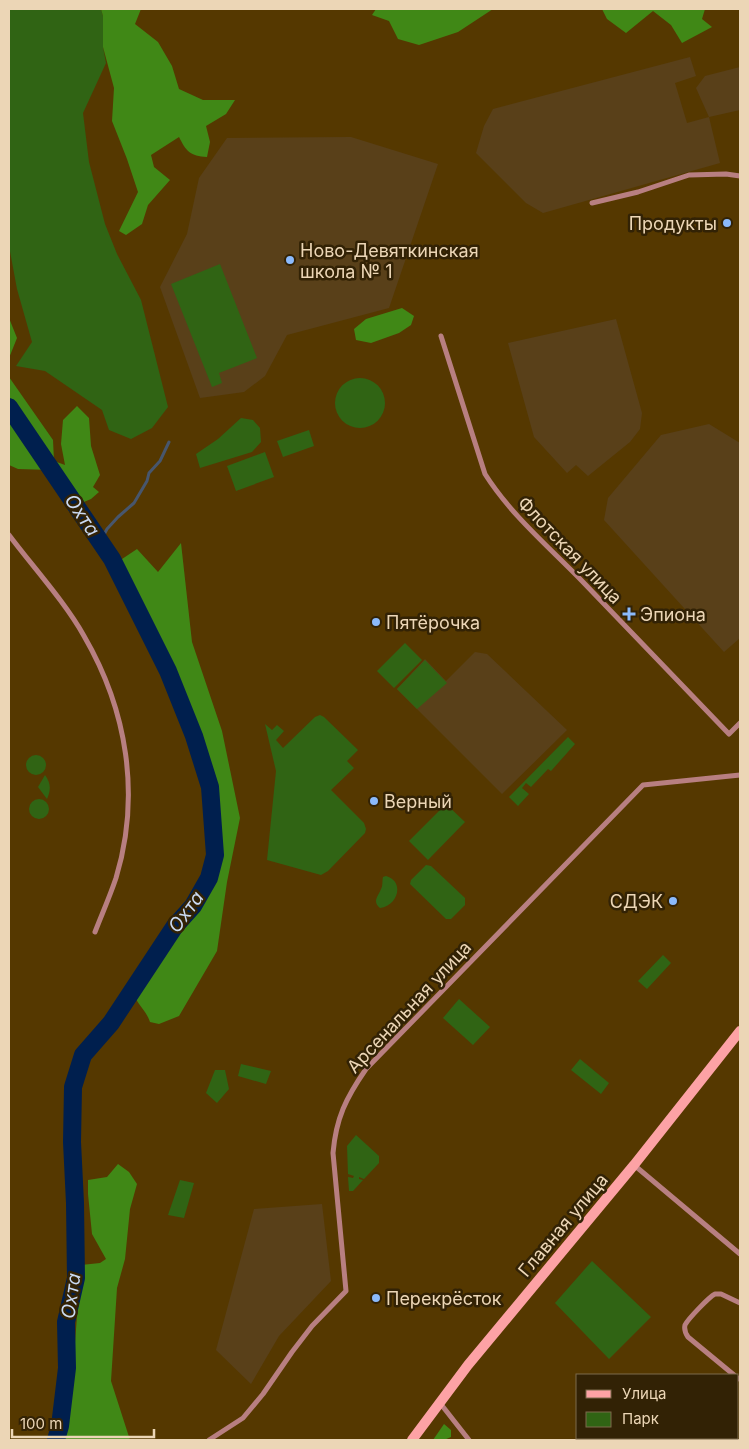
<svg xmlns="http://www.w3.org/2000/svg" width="749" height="1449" font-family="Inter,sans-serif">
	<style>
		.built { fill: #594019 }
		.green { fill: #306414 }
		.forest { fill: #408816 }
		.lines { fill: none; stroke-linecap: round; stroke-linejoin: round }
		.stream { stroke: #47566d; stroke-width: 3 }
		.river { stroke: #001f4e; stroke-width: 18 }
		.street { stroke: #b87f81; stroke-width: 5 }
		.secondary { stroke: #fda2a5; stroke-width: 10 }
		.poi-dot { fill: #8bbafc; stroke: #322205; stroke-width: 2 }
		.labels { text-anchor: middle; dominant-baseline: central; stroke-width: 5; stroke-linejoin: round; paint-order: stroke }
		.poi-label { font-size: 18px; fill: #ecd6b6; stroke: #322205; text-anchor: start }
		.street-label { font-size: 18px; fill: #ecd6b6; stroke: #322205 }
		.water-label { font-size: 19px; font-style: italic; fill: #cadaf3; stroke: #322205 }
	</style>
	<rect width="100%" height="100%" fill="#553800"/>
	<!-- built -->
	<path class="built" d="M 690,57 L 696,76 L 675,83 L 687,123 L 709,117 L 696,88 L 705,76 L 740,67 L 740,110 L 709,117 L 720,163 L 543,213 L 526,203 L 476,153 L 484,126 L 493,109 Z
		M 351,137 L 438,164 L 389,308 L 287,335 L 265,376 L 244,392 L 200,398 L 160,287 L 187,234 L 199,178 L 227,138 Z
		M 616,319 L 642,413 L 640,429 L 630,442 L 588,476 L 576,465 L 567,473 L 534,437 L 508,343 Z
		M 709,424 L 740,443 L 740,638 L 724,652 L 604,520 L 608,498 L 661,435 Z
		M 475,652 L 487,654 L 567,730 L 502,794 L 397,689 L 425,659 L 446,681 Z
		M 322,1204 L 331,1281 L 279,1336 L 251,1384 L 216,1350 L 254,1209 Z"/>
	<!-- green -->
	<path class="green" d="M 9,9 L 101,9 L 103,16 L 103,47 L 106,63 L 83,113 L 89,162 L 105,224 L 117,254 L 141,300 L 168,407 L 152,428 L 131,439 L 109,430 L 102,410 L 45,371 L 16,366 L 32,342 L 17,289 L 9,246 Z
		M 220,264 L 257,358 L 219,373 L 222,383 L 212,387 L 171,284 Z
		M335 403a25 25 0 1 1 50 0a25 25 0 1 1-50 0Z
		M 241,418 L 253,420 L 260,428 L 261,442 L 252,452 L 200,468 L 196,454 L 218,439 Z
		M 309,430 L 314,446 L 283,457 L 277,441 Z
		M 265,452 L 274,477 L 236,491 L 227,466 Z
		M 405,643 L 422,660 L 394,688 L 377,671 Z
		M 425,660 L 447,683 L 417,709 L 397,689 Z
		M 320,715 L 324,717 L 358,750 L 347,761 L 354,768 L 331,790 L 364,823 L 366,829 L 365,833 L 328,871 L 321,875 L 267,860 L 276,771 L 265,724 L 272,730 L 277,725 L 284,731 L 276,740 L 283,748 L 315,717 Z
		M 568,737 L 575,744 L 551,771 L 548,769 L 531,787 L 526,783 L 522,788 L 529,794 L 518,806 L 509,797 Z
		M26 765a10 10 0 1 1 20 0a10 10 0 1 1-20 0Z
		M 45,775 C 51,783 51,790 47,799 L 38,787 Z
		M29 809a10 10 0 1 1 20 0a10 10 0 1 1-20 0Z
		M 446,804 L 465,822 L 428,860 L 409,841 Z
		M 426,865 L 431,866 L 465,898 L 465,905 L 451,919 L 446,919 L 410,884 L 411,880 Z
		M 386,876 C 405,881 398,906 380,908 C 372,901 378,897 381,889 C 383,886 382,881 383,877 Z
		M 663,955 L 671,963 L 647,989 L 638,981 Z
		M 459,999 L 490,1027 L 473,1045 L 443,1018 Z
		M 580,1059 L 609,1083 L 601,1094 L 571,1070 Z
		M 241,1064 L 271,1071 L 266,1084 L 238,1076 Z
		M 215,1070 L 225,1070 L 229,1089 L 217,1103 L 206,1093 Z
		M 356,1135 L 379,1156 L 379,1163 L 364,1179 L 359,1177 L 359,1179 L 363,1180 L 353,1191 L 349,1191 L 348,1177 L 353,1178 L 354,1176 L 348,1174 L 347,1146 Z
		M 180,1180 L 194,1183 L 184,1218 L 168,1215 Z
		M 592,1261 L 651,1317 L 609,1359 L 555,1303 Z"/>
	<!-- forest -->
	<path class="forest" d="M 101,9 L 141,9 L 135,24 L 158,42 L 172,66 L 179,89 L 203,100 L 235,100 L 226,114 L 206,126 L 210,142 L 207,157 C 190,156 186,151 179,137 L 151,155 L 154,167 L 170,180 L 148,205 L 142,224 L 126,235 L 119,231 L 138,192 L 127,159 L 112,121 L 114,88 L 103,47 L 103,16 Z
		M 376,9 L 493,9 L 458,32 L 419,45 L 398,39 L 389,21 L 372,15 Z
		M 602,9 L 705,9 L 702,19 L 712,27 L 682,43 L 671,25 L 653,11 L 626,33 L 607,19 Z
		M 402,308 L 414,316 L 411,325 L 399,333 L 371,343 L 356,340 L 354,329 L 366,319 Z
		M 9,318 L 17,338 L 9,358 Z
		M 9,377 L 53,440 L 54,461 L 65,465 L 61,444 L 63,420 L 77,406 L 89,418 L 91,446 L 100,475 L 93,487 L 99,492 L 91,499 L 79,504 L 51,470 L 18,469 L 9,465 Z
		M 181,543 L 192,642 L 222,731 L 240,818 L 227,882 L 217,951 L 179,1016 L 159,1024 L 150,1022 C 147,1012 139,1006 135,997 L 167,945 L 209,888 L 217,856 L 214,787 L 193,725 L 163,652 L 116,563 L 137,549 L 158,572 Z
		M 118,1164 L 129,1172 L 137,1184 L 130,1209 L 125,1259 L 117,1288 L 111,1381 L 130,1440 L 62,1440 L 72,1381 L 81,1265 L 100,1263 L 106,1259 L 92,1234 L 88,1194 L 88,1180 L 107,1177 Z
		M 444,1424 L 451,1430 L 451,1437 L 444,1440 L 433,1440 Z"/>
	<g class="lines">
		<!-- stream -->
		<path class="stream" d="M 100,542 L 107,529 L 118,517 L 134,503 L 147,481 L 149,473 L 160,461 L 169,442"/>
		<!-- river -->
		<path class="river" d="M 9,407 L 112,559 L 168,671 L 194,736 L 210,787 L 215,855 L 209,878 L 193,906 L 175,926 L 111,1023 L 83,1055 L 73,1087 L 72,1142 L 75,1203 L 76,1278 L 66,1322 L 67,1368 L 60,1426 L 56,1440"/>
		<!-- street -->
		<path class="street" d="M 592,203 L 638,192 L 689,175 L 726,174 L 740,176
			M 441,336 L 485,474 C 511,515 548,546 582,581 C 631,632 680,683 729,734 L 740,723
			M 9,535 C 33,567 65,602 84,636 C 127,710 141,795 116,878 C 110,896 102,914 95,932
			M 634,1165 L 740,1254
			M 734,1375 L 688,1337 C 686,1334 684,1329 685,1325 C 688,1319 709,1297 715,1294 L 721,1294 L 740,1303
			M 738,1378 L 738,1379
			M 440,1403 L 469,1440
			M 209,1440 L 243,1418 L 263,1394 L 292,1352 L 312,1326 L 346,1291 L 333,1153 C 336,1118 346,1098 366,1069 L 643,785 L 740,775
			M 687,1440 L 689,1438"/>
		<!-- secondary -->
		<path class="secondary" d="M 412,1440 L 468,1365 L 634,1165 L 740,1031"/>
	</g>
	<!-- markers -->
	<g class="poi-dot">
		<circle cx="727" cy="223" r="5"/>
		<circle cx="290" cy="260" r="5"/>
		<path d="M626.5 606.5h5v5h5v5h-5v5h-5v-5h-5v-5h5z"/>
		<circle cx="376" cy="622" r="5"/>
		<circle cx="374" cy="801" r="5"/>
		<circle cx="673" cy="901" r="5"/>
		<circle cx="376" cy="1298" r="5"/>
	</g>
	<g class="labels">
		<!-- poi labels -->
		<g class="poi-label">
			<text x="717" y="223" text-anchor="end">Продукты</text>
			<text x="300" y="250">Ново-Девяткинская<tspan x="300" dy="21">школа № 1</tspan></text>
			<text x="640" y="614">Эпиона</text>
			<text x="386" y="622">Пятёрочка</text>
			<text x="384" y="801">Верный</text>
			<text x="663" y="901" text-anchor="end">СДЭК</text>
			<text x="386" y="1298">Перекрёсток</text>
		</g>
		<!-- street labels -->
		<g class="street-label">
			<text transform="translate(570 550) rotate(46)">Флотская улица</text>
			<text transform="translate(409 1007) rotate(-47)">Арсенальная улица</text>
			<text transform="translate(563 1225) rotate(-50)">Главная улица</text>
		</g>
		<!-- water labels -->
		<g class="water-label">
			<text transform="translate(82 515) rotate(56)">Охта</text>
			<text transform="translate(186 912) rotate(-54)">Охта</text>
			<text transform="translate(71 1296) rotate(-82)">Охта</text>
		</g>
	</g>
	<!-- border -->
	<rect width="749" height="1449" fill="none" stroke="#ecd6b6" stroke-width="20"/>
	<!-- legend -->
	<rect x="576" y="1374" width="162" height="65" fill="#322205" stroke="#7c6a4c"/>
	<rect x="586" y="1390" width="25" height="8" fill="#fda2a5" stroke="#7c6a4c"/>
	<text x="622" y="1399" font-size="15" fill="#ecd6b6">Улица</text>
	<rect x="586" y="1412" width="25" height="15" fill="#306414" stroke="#7c6a4c"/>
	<text x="622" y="1424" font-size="15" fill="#ecd6b6">Парк</text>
	<!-- scale -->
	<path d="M12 1429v8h142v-8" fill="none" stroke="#ecd6b6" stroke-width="2.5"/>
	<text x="20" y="1429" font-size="15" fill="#ecd6b6" stroke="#322205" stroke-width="4" paint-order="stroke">100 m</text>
</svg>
